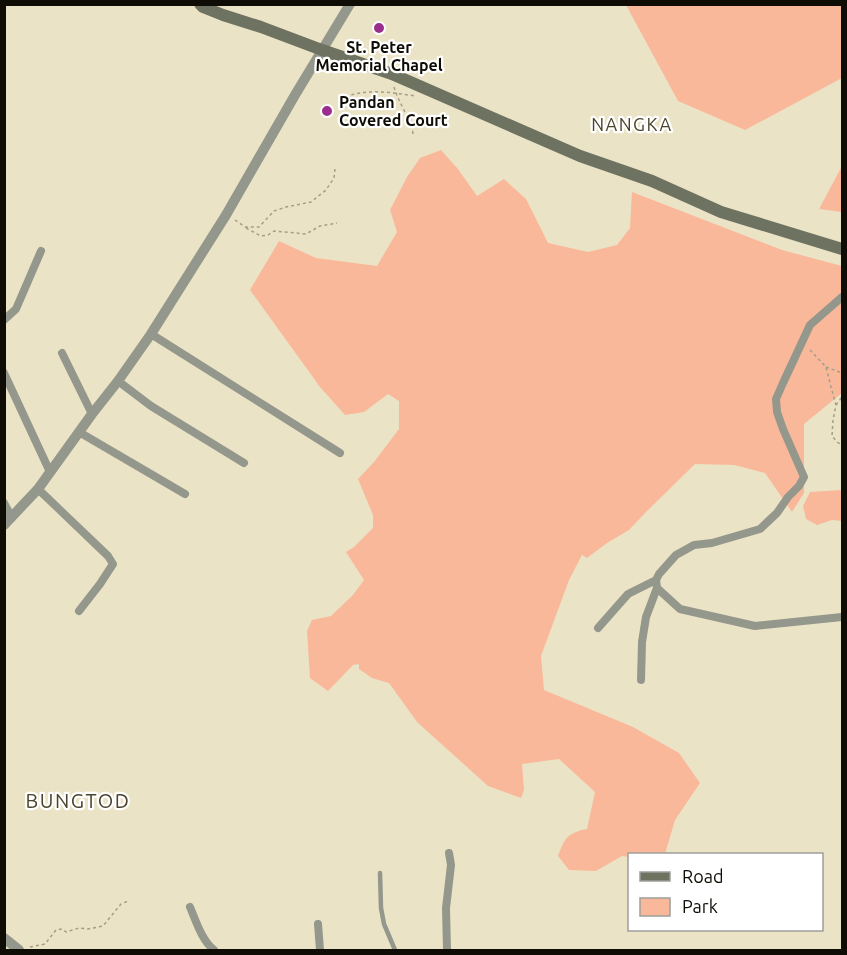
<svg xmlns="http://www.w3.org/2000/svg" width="847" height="955" font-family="Ubuntu,sans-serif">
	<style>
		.green { fill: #fab89a }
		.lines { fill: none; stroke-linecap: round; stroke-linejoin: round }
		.path { stroke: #a49e87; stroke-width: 1.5; stroke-dasharray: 3 3; stroke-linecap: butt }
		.service { stroke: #94978b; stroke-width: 4.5 }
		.minor { stroke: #94978b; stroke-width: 8 }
		.tertiary { stroke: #94978b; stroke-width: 10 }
		.secondary { stroke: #6e7261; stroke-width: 12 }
		.poi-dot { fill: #9b2d8c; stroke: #fff; stroke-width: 2 }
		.labels { text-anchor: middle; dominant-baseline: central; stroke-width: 4.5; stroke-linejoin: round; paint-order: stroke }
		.poi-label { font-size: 16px; font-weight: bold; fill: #0e0c04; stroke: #fff }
		.neighbourhood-label { font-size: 18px; letter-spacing: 1.5px; fill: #4b442c; stroke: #fff }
		.quarter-label { font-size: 20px; letter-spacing: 1.5px; fill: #4b442c; stroke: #fff }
	</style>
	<rect width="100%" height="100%" fill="#ebe3c6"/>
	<!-- green -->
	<path class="green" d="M 626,5 L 842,5 L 842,78 L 745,130 L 678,101 Z
		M 441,150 L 458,169 L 477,196 L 504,179 L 526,199 L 548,243 L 588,252 L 617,245 L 630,228 L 632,192 L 782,250 L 842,266 L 842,393 L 804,424 L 804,493 L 792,512 L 765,473 L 734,465 L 695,464 L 647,511 L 629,530 L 607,543 L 587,558 L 582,555 L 569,580 L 541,656 L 544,690 L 633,727 L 679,753 L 700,783 L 675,820 L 665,854 L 630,854 L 629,857 L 622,856 L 596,871 L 569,870 L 558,856 C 565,838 567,833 587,829 L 595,792 L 559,759 L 522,764 L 524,790 L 521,798 L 488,786 L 417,722 L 389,683 L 372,678 L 359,669 L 359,664 L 353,665 L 328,691 L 310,678 L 307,631 L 312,620 L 331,616 L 353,595 L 364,580 L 346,552 L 354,547 L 373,528 L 373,515 L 358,479 L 374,462 L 399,429 L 399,401 L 388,394 L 364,412 L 345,415 L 320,387 L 250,290 L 279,241 L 316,258 L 377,266 L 397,232 L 390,210 L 407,177 L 420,158 Z
		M 842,166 L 842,212 L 819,209 Z
		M 842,490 L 842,521 L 832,520 L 817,525 L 806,519 L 803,506 L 810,492 Z"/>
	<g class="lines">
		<!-- path -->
		<path class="path" d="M 394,87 C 396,94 399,100 402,106 C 407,117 412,121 413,134
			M 340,99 C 364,88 389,92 415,96
			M 235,220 L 245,227 L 259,227 L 274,211 L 286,207 L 311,202 L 326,190 L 334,178 L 335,168
			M 246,228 L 261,236 L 268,235 L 274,231 L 306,234 L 320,226 L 337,223
			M 810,350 L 826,367 L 831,387 L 836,405 L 833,420 L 832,436 L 837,442 L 842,445
			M 826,367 L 842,373
			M 836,405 L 842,397
			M 30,947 L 45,944 L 56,930 L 62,929 L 66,932 L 79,928 L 88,929 L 103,926 L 121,904 L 128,901"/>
		<!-- service -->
		<path class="service" d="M 380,873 L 381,908 L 384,924 L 395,950"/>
		<!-- minor -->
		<path class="minor" d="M 842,297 L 810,325 L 783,383 L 776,399 L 777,412 L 783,429 L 804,477 L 799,486 L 788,497 L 777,513 L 760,529 L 712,543 L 694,545 L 676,555 L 659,574 L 656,580 L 657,588 L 680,609 L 755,626 L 842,617
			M 4,320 L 16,309 L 41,251
			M 151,334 L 340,453
			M 62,353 L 92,414
			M 4,373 L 50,472
			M 118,381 L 151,406 L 244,463
			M 79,432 L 185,494
			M 38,489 L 108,556 L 113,564 L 100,584 L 79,611
			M 4,503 L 12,518
			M 598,628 L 628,594 L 656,580
			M 641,680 L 642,642 L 646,617 L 657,588
			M 190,907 C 196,921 202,941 214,950
			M 318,924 L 320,950
			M 447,950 L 446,908 L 451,865 L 449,853"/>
		<!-- tertiary -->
		<path class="tertiary" d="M 4,525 L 38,489 L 92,414 L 118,381 L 151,334 L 226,215 L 295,95 L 350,4
			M 4,938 L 19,950"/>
		<!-- secondary -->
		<path class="secondary" d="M 200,4 L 203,7 L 223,15 L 261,27 L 322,50 L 392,74 L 580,156 L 652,181 L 721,212 L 842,249"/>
	</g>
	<!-- markers -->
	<g class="poi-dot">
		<circle cx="379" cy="28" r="6"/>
		<circle cx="327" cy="111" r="6"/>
	</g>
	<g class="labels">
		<!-- poi labels -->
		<g class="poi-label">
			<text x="379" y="47">St. Peter<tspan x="379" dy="18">Memorial Chapel</tspan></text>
			<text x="339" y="102" text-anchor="start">Pandan<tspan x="339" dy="18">Covered Court</tspan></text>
		</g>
		<!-- neighbourhood labels -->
		<g class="neighbourhood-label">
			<text x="632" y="124">NANGKA</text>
		</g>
		<!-- quarter labels -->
		<g class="quarter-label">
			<text x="78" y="800">BUNGTOD</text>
		</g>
	</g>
	<!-- border -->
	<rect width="847" height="955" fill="none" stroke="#0e0c04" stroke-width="12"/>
	<!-- legend -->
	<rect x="628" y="853" width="195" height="78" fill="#ffffff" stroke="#9f9e9b" stroke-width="1.5"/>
	<rect x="640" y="872" width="30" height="9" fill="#6e7261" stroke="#9f9e9b" stroke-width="1.5"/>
	<text x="682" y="883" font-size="18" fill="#0e0c04">Road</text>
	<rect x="640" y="898" width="30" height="18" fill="#fab89a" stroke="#9f9e9b" stroke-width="1.5"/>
	<text x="682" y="913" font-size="18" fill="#0e0c04">Park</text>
</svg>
